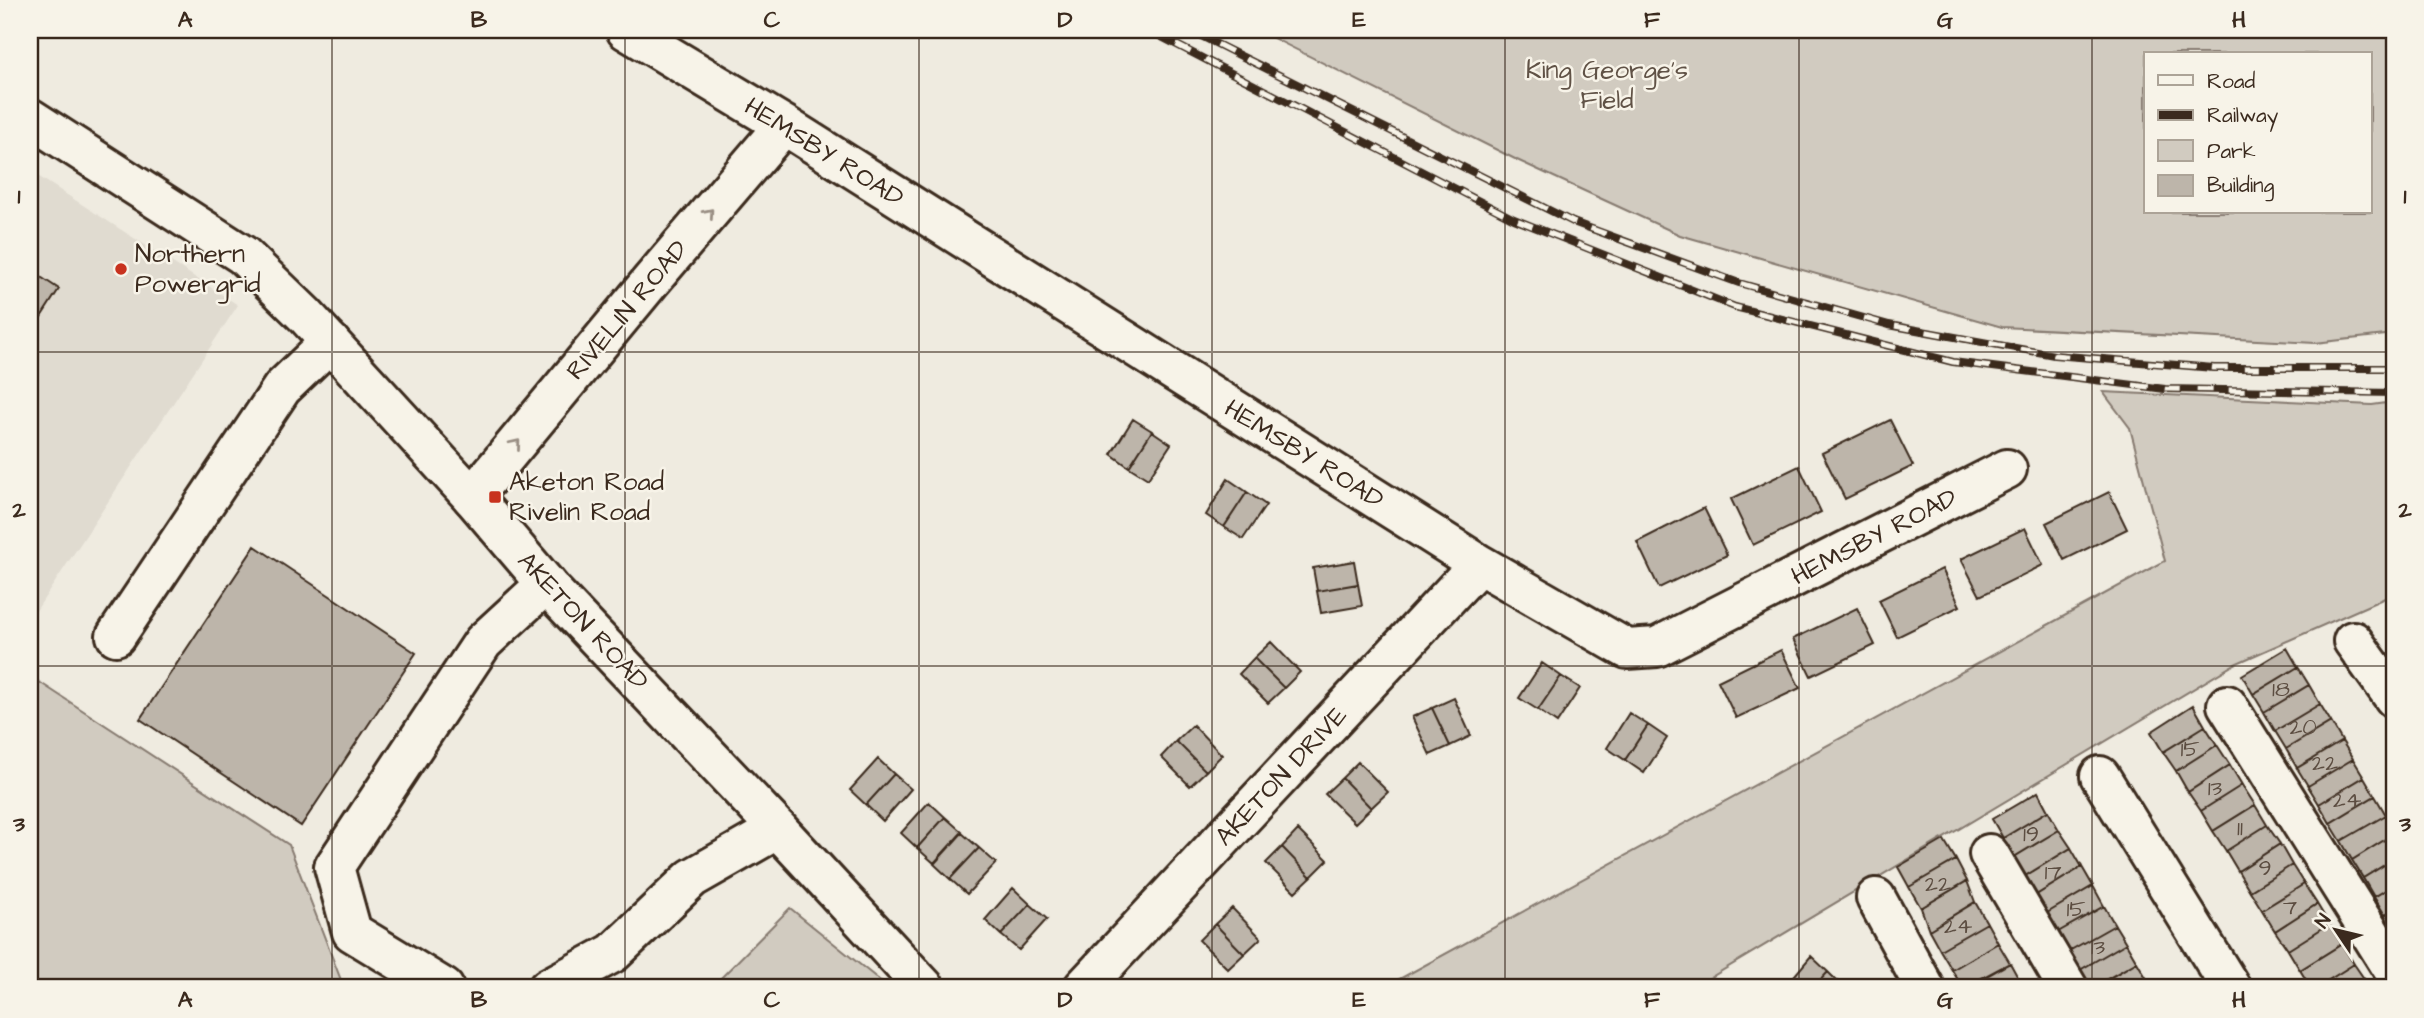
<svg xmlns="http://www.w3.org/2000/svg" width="2424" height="1018" font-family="'Architects Daughter',sans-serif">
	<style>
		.built { fill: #e0dbd0 }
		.green { fill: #d1cbc0; stroke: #867a6f; stroke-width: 2; fill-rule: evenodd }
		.building { fill: #bdb5aa; stroke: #3b2a1e; stroke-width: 2 }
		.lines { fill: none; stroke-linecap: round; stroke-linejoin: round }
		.minor-casing { stroke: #3b2a1e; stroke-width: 44 }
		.major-casing { stroke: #3b2a1e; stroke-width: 44 }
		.minor { stroke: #f7f3e8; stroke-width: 38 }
		.major { stroke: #f7f3e8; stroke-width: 38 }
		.rail-casing { stroke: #3b2a1e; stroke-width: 8 }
		.rail { stroke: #f7f3e8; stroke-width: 5; stroke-dasharray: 16; stroke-linecap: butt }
		.oneway { stroke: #998e83 }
		.grid { fill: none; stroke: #3b2a1e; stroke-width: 2; stroke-opacity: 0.55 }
		.poi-dot { fill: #c8321e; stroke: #f7f3e8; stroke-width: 2.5 }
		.labels { text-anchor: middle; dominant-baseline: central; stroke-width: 5; stroke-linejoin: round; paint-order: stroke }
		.number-label { font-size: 23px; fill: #5c4d41 }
		.park-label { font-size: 26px; fill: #605246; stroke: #f7f3e8 }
		.street-label { font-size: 26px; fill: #3b2a1e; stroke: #f7f3e8 }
		.poi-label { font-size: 26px; fill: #3b2a1e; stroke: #f7f3e8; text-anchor: start }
		.neatline { fill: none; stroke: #3b2a1e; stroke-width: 2.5 }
		.grid-label { font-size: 23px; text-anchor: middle; font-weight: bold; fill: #3b2a1e }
	</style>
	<rect width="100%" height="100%" fill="#efebe0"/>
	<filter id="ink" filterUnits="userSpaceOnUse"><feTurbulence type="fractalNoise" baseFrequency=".0143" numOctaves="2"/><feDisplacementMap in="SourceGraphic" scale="14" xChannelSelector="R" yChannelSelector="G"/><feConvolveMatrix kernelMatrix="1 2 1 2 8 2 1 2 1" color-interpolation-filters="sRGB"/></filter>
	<g filter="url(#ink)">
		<!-- built -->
		<path class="built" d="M 30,171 L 238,305 L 30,620 Z"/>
		<!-- green -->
		<path class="green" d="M 1257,30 L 2394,30 L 2394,334 L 2315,343 L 2002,327 L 1680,235 L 1517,160 ZM 2146,54 L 2370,54 L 2370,212 L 2146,212 Z
			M 2103,392 L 2372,405 L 2394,402 L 2394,594 L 2235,664 L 1693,988 L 1383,988 L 2165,561 L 2130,428 Z
			M 30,676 L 289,845 L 344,988 L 30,988 Z
			M 790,908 L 889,988 L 711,988 Z"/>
		<!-- building -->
		<path class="building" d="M 30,270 L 59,289 L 30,334 Z
			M 1133,419 L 1152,431 L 1129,467 L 1111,454 Z
			M 1890,420 L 1913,466 L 1845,499 L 1822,453 Z
			M 1152,431 L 1171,444 L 1148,479 L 1129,467 Z
			M 1799,466 L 1821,512 L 1753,545 L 1731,499 Z
			M 1228,479 L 1247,492 L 1224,527 L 1206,515 Z
			M 1247,492 L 1266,505 L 1243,539 L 1224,527 Z
			M 2109,492 L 2127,529 L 2064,560 L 2046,523 Z
			M 1704,508 L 1727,555 L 1659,588 L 1637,542 Z
			M 2025,528 L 2043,565 L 1980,596 L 1961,559 Z
			M 255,546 L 416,653 L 301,826 L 140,719 Z
			M 1354,561 L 1358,584 L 1317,591 L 1313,568 Z
			M 1942,569 L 1960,606 L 1897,637 L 1879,600 Z
			M 1358,584 L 1362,606 L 1321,613 L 1317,591 Z
			M 1857,608 L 1875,645 L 1811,676 L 1793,639 Z
			M 1271,642 L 1300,672 L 1284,688 L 1254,658 Z
			M 2287,648 L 2298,667 L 2253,694 L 2242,675 Z
			M 1781,650 L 1800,688 L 1736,718 L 1718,681 Z
			M 1254,658 L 1284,688 L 1268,703 L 1239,674 Z
			M 1542,663 L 1561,676 L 1538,710 L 1519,698 Z
			M 2298,667 L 2309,685 L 2264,712 L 2253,694 Z
			M 1561,676 L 1580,688 L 1557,723 L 1538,710 Z
			M 2309,685 L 2320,704 L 2275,731 L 2264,712 Z
			M 1454,698 L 1471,736 L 1450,746 L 1432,708 Z
			M 2320,704 L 2331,722 L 2286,749 L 2275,731 Z
			M 2193,705 L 2205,726 L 2163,752 L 2151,732 Z
			M 1432,708 L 1450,746 L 1430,755 L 1412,717 Z
			M 1629,713 L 1648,725 L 1625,760 L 1607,748 Z
			M 2331,722 L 2342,741 L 2297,768 L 2286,749 Z
			M 1193,725 L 1222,755 L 1206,771 L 1176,741 Z
			M 1648,725 L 1667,738 L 1644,773 L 1625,760 Z
			M 2205,726 L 2217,745 L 2176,771 L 2163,752 Z
			M 1176,741 L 1206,771 L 1190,786 L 1161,757 Z
			M 2342,741 L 2353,759 L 2308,786 L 2297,768 Z
			M 2217,745 L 2230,765 L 2188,792 L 2176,771 Z
			M 878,759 L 894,774 L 866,805 L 850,790 Z
			M 2353,759 L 2364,777 L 2319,804 L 2308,786 Z
			M 1358,762 L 1388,792 L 1371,808 L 1342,778 Z
			M 2230,765 L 2242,785 L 2201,811 L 2188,792 Z
			M 894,774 L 911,789 L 883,821 L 866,805 Z
			M 2364,777 L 2375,796 L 2330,823 L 2319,804 Z
			M 1342,778 L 1371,808 L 1355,823 L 1325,794 Z
			M 2242,785 L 2255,805 L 2213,831 L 2201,811 Z
			M 2038,792 L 2048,811 L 2003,838 L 1992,819 Z
			M 2375,796 L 2386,815 L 2341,841 L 2330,823 Z
			M 929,802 L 945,817 L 917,848 L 901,833 Z
			M 2255,805 L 2267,825 L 2226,851 L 2213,831 Z
			M 2048,811 L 2059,830 L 2014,857 L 2003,838 Z
			M 2386,815 L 2394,829 L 2394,834 L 2352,860 L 2341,841 Z
			M 945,817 L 962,832 L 934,863 L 917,848 Z
			M 2267,825 L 2280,844 L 2238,871 L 2226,851 Z
			M 1298,830 L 1328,860 L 1311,877 L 1282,847 Z
			M 2059,830 L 2071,848 L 2025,876 L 2014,857 Z
			M 962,833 L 979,848 L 950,879 L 934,864 Z
			M 2394,834 L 2394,859 L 2363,878 L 2352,860 Z
			M 1944,840 L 1956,860 L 1909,887 L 1898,867 Z
			M 2280,844 L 2292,865 L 2250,891 L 2238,871 Z
			M 1282,847 L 1311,877 L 1295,892 L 1266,863 Z
			M 979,848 L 996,863 L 967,894 L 950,879 Z
			M 2071,848 L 2082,867 L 2036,895 L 2025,876 Z
			M 2394,859 L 2394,885 L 2374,897 L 2363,878 Z
			M 1956,860 L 1967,881 L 1921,908 L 1909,887 Z
			M 2292,865 L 2304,884 L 2262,910 L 2250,891 Z
			M 2082,867 L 2093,886 L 2047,913 L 2036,895 Z
			M 1967,881 L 1975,902 L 1929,930 L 1921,908 Z
			M 2304,884 L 2317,904 L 2275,931 L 2262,910 Z
			M 2394,885 L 2394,910 L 2385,915 L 2374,897 Z
			M 2093,886 L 2104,906 L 2058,932 L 2047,913 Z
			M 1013,888 L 1030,904 L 1001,935 L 985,920 Z
			M 1975,902 L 1987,923 L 1940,950 L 1929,930 Z
			M 1030,904 L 1047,919 L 1019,950 L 1001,935 Z
			M 2317,904 L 2329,924 L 2288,950 L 2275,931 Z
			M 2104,906 L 2115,925 L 2069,951 L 2058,932 Z
			M 1232,908 L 1261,938 L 1244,954 L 1215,924 Z
			M 2394,910 L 2394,932 L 2385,915 Z
			M 1987,923 L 1998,943 L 1952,970 L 1940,950 Z
			M 1215,924 L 1244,954 L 1228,969 L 1199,940 Z
			M 2329,924 L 2342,944 L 2300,970 L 2288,950 Z
			M 2115,925 L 2126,943 L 2080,970 L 2069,951 Z
			M 1998,943 L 2010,963 L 1963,988 L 1952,970 Z
			M 2126,943 L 2137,962 L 2091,988 L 2080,970 Z
			M 2342,944 L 2354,964 L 2316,988 L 2311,988 L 2300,970 Z
			M 1811,956 L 1828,972 L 1813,988 L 1784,988 Z
			M 2137,962 L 2148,981 L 2136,988 L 2093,988 Z
			M 2010,963 L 2021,983 L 2012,988 L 1966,988 Z
			M 2354,964 L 2367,983 L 2359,988 L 2316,988 Z
			M 1828,972 L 1843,987 L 1842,988 L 1813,988 Z"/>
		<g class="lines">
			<defs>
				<path id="minor" d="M 626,30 L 784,125 L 1479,564 L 1627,649 L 1657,647 L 2007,469
					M 472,497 L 650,282 L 784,125
					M 116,636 L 282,388 L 330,342
					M 2353,641 L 2394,698
					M 2227,705 L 2394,971
					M 2100,776 L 2231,988
					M 1989,854 L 2068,988
					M 1876,898 L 1925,988
					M 444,988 L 352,932 L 334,867 L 483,642 L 546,584
					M 548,988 L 613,953 L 692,878 L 778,829
					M 1083,988 L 1479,564"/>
				<path id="major" d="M 30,118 L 243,255 L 306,316 L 472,497 L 554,593 L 778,829 L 925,988"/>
			</defs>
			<!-- minor casing -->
			<use href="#minor" class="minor-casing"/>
			<!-- major casing -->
			<use href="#major" class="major-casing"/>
			<!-- minor -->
			<use href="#minor" class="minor"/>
			<!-- major -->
			<use href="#major" class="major"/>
			<defs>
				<path id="rail" d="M 1148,30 L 1514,219 L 1735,307 L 1953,362 L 2165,389 L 2394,393
					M 1189,30 L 1573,222 L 1739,283 L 1889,325 L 2054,355 L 2214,368 L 2394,368"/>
			</defs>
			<!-- rail casing -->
			<use href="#rail" class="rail-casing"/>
			<!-- rail -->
			<use href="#rail" class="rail"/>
		</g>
		<!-- one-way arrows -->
		<defs><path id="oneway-chevron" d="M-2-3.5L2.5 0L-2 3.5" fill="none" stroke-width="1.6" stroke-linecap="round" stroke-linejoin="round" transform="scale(1.75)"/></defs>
		<g class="oneway">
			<use href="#oneway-chevron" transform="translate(709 213) rotate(-49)"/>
			<use href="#oneway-chevron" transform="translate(516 444) rotate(-50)"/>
		</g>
	</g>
	<!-- grid -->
	<path class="grid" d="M 332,30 L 332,988M 625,30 L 625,988M 919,30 L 919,988M 1212,30 L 1212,988M 1505,30 L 1505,988M 1799,30 L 1799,988M 2092,30 L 2092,988M 30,352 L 2394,352M 30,666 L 2394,666"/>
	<!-- markers -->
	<g class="poi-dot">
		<circle cx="121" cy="269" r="7"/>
		<rect x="488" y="490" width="14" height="14" rx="3.5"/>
	</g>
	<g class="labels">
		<!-- number labels -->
		<g class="number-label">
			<text x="2281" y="689">18</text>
			<text x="2303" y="727">20</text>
			<text x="2190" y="749">15</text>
			<text x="2325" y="763">22</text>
			<text x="2215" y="788">13</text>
			<text x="2347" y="800">24</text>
			<text x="2240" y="828">11</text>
			<text x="2031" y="834">19</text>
			<text x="2265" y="868">9</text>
			<text x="2053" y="872">17</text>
			<text x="1938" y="884">22</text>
			<text x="2290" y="907">7</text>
			<text x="2076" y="909">15</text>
			<text x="1958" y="926">24</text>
			<text x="2098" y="947">13</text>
		</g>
		<!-- park labels -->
		<g class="park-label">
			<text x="1607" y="70">King George's<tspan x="1607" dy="30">Field</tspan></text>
		</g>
		<!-- street labels -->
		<g class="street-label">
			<text transform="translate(824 152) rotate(32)">HEMSBY ROAD</text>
			<text transform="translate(627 310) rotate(-50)">RIVELIN ROAD</text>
			<text transform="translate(1304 454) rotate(32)">HEMSBY ROAD</text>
			<text transform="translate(1874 537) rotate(-27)">HEMSBY ROAD</text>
			<text transform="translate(583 621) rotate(47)">AKETON ROAD</text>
			<text transform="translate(1281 776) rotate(-47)">AKETON DRIVE</text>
		</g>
		<!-- poi labels -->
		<g class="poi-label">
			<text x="135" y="254">Northern<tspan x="135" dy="30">Powergrid</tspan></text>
			<text x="509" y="482">Aketon Road<tspan x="509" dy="30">Rivelin Road</tspan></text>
		</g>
	</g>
	<!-- margin -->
	<rect width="2424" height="1018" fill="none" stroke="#f7f3e8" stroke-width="77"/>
	<!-- legend -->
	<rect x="2144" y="52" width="228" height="161" fill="#f7f3e8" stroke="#aca397" stroke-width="2"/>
	<rect x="2158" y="75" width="35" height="10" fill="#f7f3e8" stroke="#aca397" stroke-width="2"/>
	<text x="2207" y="88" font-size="21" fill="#3b2a1e">Road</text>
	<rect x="2158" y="110" width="35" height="10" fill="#3b2a1e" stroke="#aca397" stroke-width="2"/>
	<text x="2207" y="122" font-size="21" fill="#3b2a1e">Railway</text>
	<rect x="2158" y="140" width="35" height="21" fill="#d1cbc0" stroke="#aca397" stroke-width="2"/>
	<text x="2207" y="158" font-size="21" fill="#3b2a1e">Park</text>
	<rect x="2158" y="175" width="35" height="21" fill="#bdb5aa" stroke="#aca397" stroke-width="2"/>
	<text x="2207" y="192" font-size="21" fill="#3b2a1e">Building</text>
	<!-- north arrow -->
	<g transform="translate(2336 930) rotate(305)" stroke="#f7f3e8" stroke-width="5" paint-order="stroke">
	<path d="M0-5L12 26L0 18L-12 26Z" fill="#3b2a1e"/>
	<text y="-10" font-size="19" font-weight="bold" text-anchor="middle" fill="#3b2a1e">N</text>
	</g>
	<rect x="38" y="38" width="2348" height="941" class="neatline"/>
	<g class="grid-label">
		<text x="185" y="27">A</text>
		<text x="479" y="27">B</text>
		<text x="772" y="27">C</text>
		<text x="1065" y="27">D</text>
		<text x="1359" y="27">E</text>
		<text x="1652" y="27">F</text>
		<text x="1945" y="27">G</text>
		<text x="2239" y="27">H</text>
		<text x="19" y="203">1</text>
		<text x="2405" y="203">1</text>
		<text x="19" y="517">2</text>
		<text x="2405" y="517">2</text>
		<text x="19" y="831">3</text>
		<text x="2405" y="831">3</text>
		<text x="185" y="1007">A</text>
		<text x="479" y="1007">B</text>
		<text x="772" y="1007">C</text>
		<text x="1065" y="1007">D</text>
		<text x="1359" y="1007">E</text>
		<text x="1652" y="1007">F</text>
		<text x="1945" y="1007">G</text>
		<text x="2239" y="1007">H</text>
	</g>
</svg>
